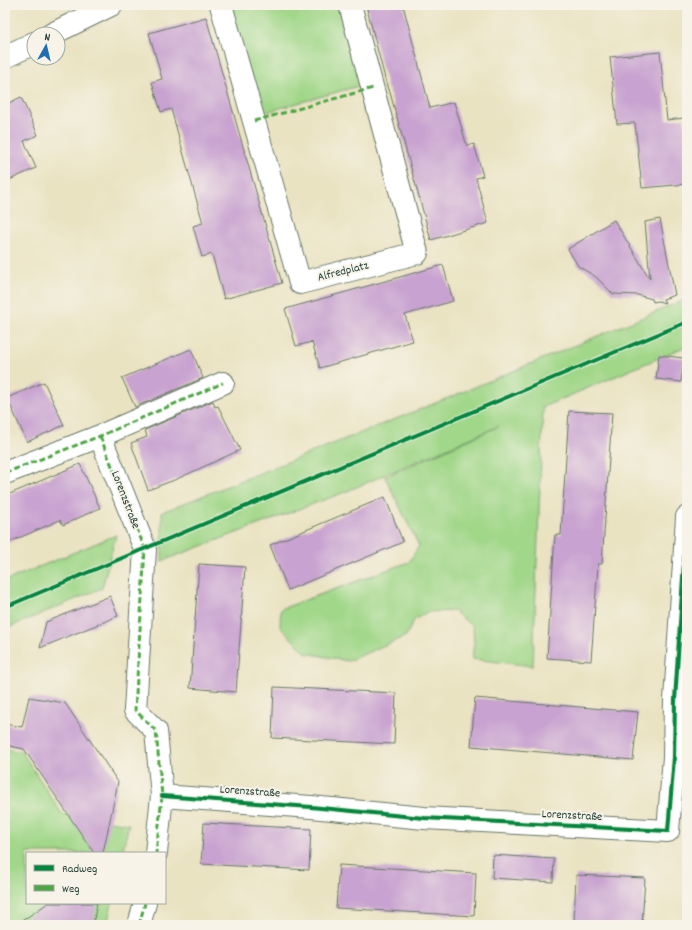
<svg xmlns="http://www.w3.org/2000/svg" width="692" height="930" font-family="Dekko,sans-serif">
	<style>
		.green { fill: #a0d788; stroke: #608a5e }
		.building { fill: #c8a2d0 }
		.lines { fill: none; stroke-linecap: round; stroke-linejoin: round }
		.minor-casing { stroke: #676; stroke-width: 24 }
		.minor { stroke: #fff; stroke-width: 22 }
		.quiet { stroke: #4fa644; stroke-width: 3; stroke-dasharray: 6 3; stroke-linecap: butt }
		.cycleway-casing { stroke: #f7f3e8; stroke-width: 6 }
		.cycleway { stroke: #00873e; stroke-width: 4 }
		.labels { text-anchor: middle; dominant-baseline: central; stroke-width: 4; stroke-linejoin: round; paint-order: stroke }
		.street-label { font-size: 12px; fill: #1f3d34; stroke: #f7f3e8 }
	</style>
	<rect width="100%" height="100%" fill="#f7f3e8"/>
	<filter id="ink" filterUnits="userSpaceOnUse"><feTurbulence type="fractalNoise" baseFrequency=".025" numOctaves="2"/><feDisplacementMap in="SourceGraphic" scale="8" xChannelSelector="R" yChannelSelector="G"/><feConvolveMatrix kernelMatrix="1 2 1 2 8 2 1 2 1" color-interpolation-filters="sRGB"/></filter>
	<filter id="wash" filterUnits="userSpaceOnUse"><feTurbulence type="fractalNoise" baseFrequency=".012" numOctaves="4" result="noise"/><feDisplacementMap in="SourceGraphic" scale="16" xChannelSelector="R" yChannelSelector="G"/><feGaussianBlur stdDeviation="0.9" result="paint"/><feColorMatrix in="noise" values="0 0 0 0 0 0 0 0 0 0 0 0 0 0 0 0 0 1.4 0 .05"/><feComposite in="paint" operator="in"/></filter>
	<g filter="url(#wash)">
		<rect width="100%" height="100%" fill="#eae3c2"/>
		<!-- green -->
		<path class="green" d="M 228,5 L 339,5 L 362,85 L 259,114 Z
			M 687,299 L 687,346 L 543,407 L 533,666 L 472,659 L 474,642 L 473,627 L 454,611 L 427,612 L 414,620 L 406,636 L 348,661 L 306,653 L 280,627 L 281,609 L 409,562 L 419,546 L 385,477 L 499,426 L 345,492 L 162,561 L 162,512 L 453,396 Z
			M 116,535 L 102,588 L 5,629 L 5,581 Z
			M 5,749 L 22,752 L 62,814 L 129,824 L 122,853 L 27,853 L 27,903 L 112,903 L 107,925 L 5,925 Z"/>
		<g id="blocks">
			<!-- building -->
			<path class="building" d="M 366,5 L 403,5 L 430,108 L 454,102 L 467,146 L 474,144 L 483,176 L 476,178 L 488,223 L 431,240 L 389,89 L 388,90 Z
				M 206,17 L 282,283 L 224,299 L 212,254 L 202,257 L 193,226 L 203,223 L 171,109 L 161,112 L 152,82 L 162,79 L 149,33 Z
				M 660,52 L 667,120 L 684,118 L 687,152 L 687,184 L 642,188 L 635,123 L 617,124 L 610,57 Z
				M 21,97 L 38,135 L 24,141 L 36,168 L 5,182 L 5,100 L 7,104 Z
				M 660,219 L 675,295 L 663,299 L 665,303 L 658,301 L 653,302 L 652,299 L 638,295 L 613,294 L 596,277 L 578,266 L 568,249 L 614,220 L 650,279 L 645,222 Z
				M 443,265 L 453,301 L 405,315 L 413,341 L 320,368 L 312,342 L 296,346 L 285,309 Z
				M 191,349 L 203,378 L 135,407 L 122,378 Z
				M 659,355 L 684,358 L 681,382 L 656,379 Z
				M 44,382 L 64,425 L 27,442 L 7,398 Z
				M 213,401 L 215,407 L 218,406 L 240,450 L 177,479 L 148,490 L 131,443 L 147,437 L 145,430 Z
				M 569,411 L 612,413 L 602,564 L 598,564 L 591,661 L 547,658 L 555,535 L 561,535 Z
				M 80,464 L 100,508 L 63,525 L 60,520 L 5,544 L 5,496 Z
				M 385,497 L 403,542 L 288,590 L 270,545 Z
				M 199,564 L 245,567 L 236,692 L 190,688 Z
				M 110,596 L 118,616 L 40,648 L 46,622 Z
				M 274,687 L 396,693 L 394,744 L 272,738 Z
				M 29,697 L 65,703 L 118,782 L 103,853 L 94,853 L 24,749 L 5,745 L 5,724 L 22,727 Z
				M 475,698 L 638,712 L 633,760 L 471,746 Z
				M 204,823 L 311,829 L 309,870 L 201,864 Z
				M 493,855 L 554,859 L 553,882 L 492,878 Z
				M 339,865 L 476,873 L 474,916 L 336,908 Z
				M 576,875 L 645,878 L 642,925 L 618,925 L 619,924 L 574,922 Z
				M 48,903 L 97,903 L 93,925 L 16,925 Z"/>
		</g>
	</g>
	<g filter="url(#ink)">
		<use href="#blocks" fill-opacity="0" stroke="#676" stroke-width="1"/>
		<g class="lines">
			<defs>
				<path id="minor" d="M 221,5 L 300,283 L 417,253 L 350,5
					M 52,34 L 111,5
					M 5,57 L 34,43
					M 100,436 L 145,549 L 135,710 L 156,731 L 162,796 L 156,853
					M 5,473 L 100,436 L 223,383
					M 162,796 L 311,807 L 424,818 L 668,831 L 674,757 L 675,700 L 687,517
					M 139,925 L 145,903"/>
			</defs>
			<!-- minor casing -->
			<use href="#minor" class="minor-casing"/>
			<!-- minor -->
			<use href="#minor" class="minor"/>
			<!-- quiet -->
			<path class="quiet" d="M 254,121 L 373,88
				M 100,436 L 145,549 L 135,710 L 156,731 L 162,796 L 156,853
				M 5,473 L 100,436 L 223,383
				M 139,925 L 145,903"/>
			<defs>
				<path id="cycleway" d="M 5,607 L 687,322
					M 162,796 L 311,807 L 424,818 L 668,831 L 674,757 L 675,700 L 687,517"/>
			</defs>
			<!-- cycleway casing -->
			<use href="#cycleway" class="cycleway-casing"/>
			<!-- cycleway -->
			<use href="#cycleway" class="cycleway"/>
		</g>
	</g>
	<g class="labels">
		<!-- street labels -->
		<g class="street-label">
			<text transform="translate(343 272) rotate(-14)">Alfredplatz</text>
			<text transform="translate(125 500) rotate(69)">Lorenzstraße</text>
			<text transform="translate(250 792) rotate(4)">Lorenzstraße</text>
			<text transform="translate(572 816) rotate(3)">Lorenzstraße</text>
		</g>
	</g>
	<!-- margin -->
	<rect width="692" height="930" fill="none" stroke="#f7f3e8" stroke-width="20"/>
	<!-- legend -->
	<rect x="26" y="852" width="140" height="52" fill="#f7f3e8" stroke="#a1aaa0"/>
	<rect x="34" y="865" width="20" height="6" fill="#00873e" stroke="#a1aaa0"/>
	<text x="62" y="872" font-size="12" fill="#1f3d34">Radweg</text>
	<rect x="34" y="885" width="20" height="6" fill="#4fa644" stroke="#a1aaa0"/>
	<text x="62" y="892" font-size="12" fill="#1f3d34">Weg</text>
	<!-- north arrow -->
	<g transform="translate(46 46) rotate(8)"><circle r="19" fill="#f7f3e8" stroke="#a1aaa0"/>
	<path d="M0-3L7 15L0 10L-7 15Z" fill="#1f6fb2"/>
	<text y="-6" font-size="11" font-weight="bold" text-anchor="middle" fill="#1f3d34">N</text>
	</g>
</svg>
